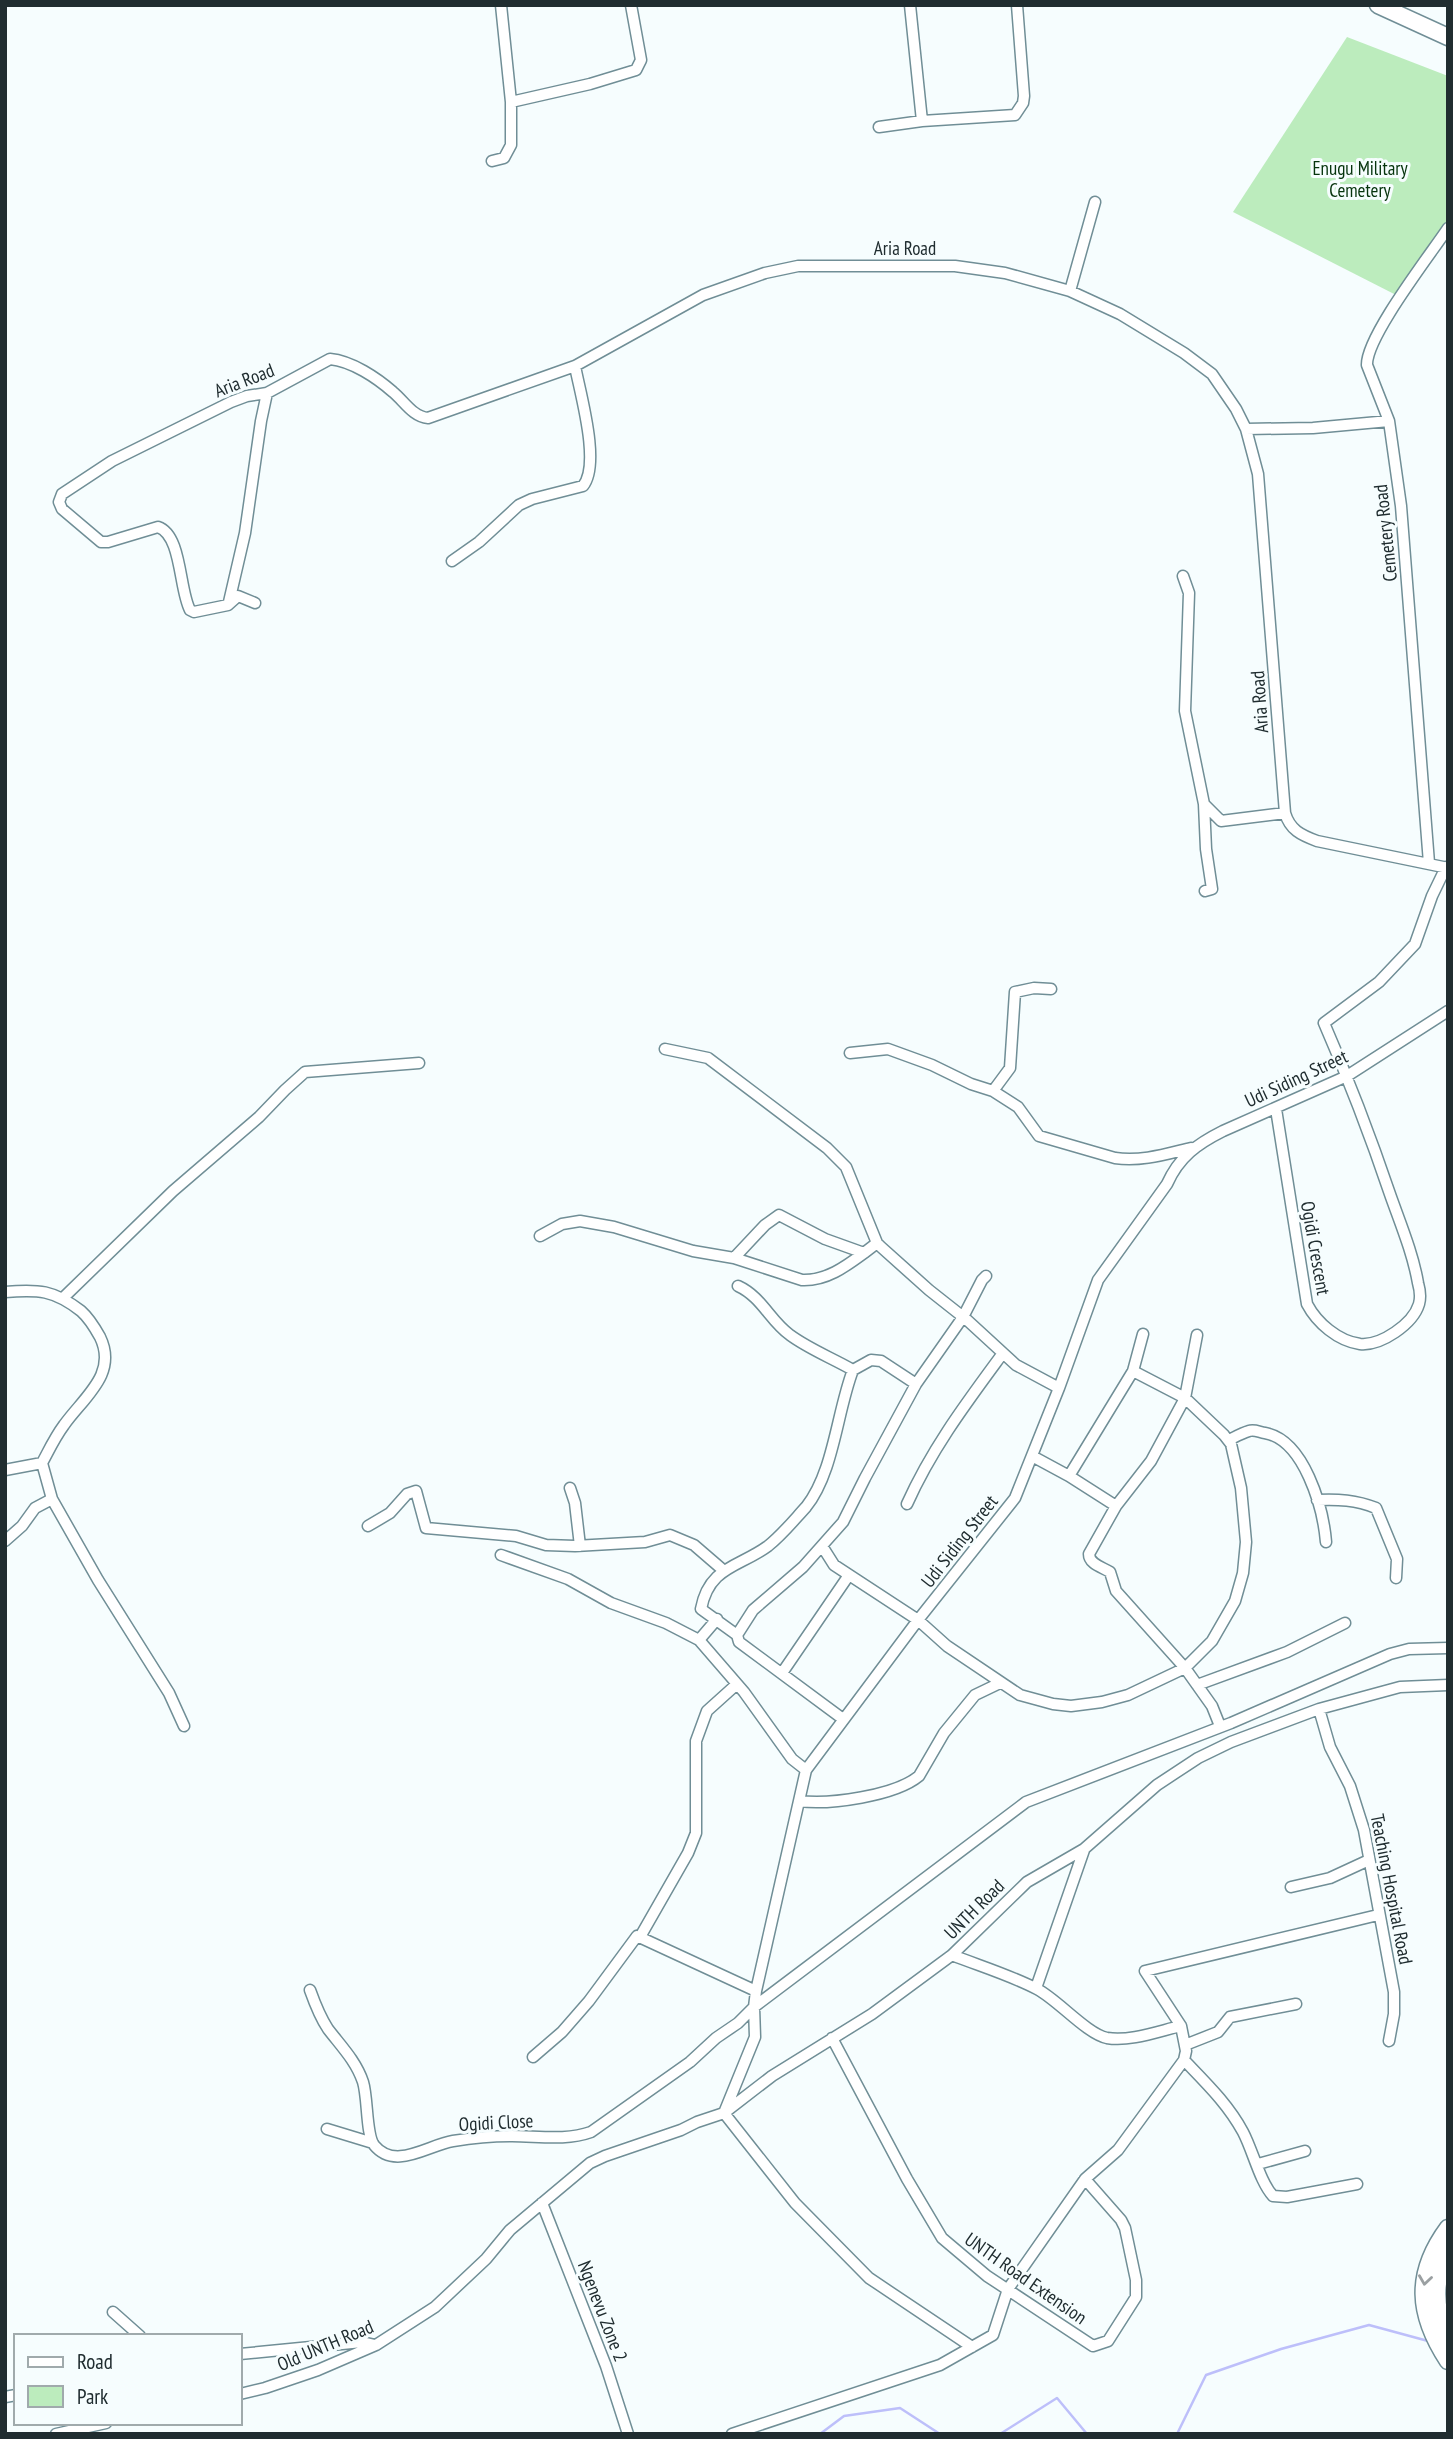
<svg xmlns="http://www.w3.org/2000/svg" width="1453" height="2439" font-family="'PT Sans Narrow',sans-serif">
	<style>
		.green { fill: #bcecbd }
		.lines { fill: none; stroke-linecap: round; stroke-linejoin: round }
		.stream { stroke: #bdbffa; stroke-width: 2.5 }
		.minor-casing { stroke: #708e96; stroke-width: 13 }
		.primary-casing { stroke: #708e96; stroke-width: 19 }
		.minor { stroke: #fff; stroke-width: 10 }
		.primary { stroke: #fff; stroke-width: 16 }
		.oneway { stroke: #9ba0a2 }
		.labels { text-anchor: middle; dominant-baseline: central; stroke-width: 6; stroke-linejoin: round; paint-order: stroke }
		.park-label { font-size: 19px; fill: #06340d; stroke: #f6fdfe }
		.street-label { font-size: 19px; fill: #202d30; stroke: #f6fdfe }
	</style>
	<rect width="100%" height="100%" fill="#f6fdfe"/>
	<!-- green -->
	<path class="green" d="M 1347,37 L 1448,76 L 1448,219 L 1400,297 L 1233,212 Z"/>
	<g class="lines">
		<!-- stream -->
		<path class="stream" d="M 820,2434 L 844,2416 L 900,2408 L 940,2434
			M 1000,2434 L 1057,2398 L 1087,2434
			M 1177,2434 L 1206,2375 L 1281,2349 L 1369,2325 L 1428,2341"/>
		<defs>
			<path id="minor" d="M 501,5 L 511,102
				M 910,5 L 922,121
				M 879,127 L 922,121 L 1015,115 L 1023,103 L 1024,96 L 1017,5
				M 492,161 L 504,158 L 511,145 L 511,102 L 590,84 L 636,70 L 641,60 L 631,5
				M 1070,291 L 1095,202
				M 1246,429 L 1313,428 L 1389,421
				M 452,561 L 479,542 L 519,505 L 532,499 L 583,486 C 601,464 580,393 575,366
				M 1183,576 L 1189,593 L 1185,711 L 1204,804 L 1221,821 L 1285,813
				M 229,602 L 245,533 L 261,421 L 267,393
				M 255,603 L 238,596 L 228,605 L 194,612 L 190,610 C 179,590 182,535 158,527 L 108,542 L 101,542 L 62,509 L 59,502 L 62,494 L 112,461 L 231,402 L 247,396 L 267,393 L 330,359 C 352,361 377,378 393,392 C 404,401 413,417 428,418 L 575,366 L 703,295 L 765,273 L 798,266 L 955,266 L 1005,273 L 1070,291 L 1120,314 L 1184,353 L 1212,374 L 1236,409 L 1246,429 L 1258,474 L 1285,813 C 1290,830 1301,835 1317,841 L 1448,868
				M 1204,804 L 1206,849 L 1212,889 L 1205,891
				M 1429,863 L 1401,506 L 1389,421 L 1367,365 C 1366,337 1430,255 1448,228
				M 665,1049 L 708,1058 L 827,1148 L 846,1167 L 877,1243 L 881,1247 L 929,1290 L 967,1320 L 1016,1365 L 1059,1388
				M 850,1053 L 888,1049 L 932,1065 L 971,1084 L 993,1091 L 1018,1107 L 1039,1136 L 1115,1158 C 1141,1162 1166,1154 1191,1148
				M 993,1091 L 1010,1068 L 1015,992 L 1034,988 L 1051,989
				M 1276,1109 L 1307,1304 C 1317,1323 1338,1341 1360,1344 C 1381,1346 1413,1324 1419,1304 C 1421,1297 1420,1290 1418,1283 C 1413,1254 1401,1225 1391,1197 C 1371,1138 1349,1080 1324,1023 L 1379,982 L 1415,944 L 1432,896 L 1446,867
				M 540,1236 L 562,1224 L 580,1221 L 614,1227 L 693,1251 L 734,1258 L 802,1280 C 826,1281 845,1267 864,1253
				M 734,1258 L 765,1225 L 779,1215 L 825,1239 L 864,1253 L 877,1243
				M 738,1286 C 762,1297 770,1321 790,1335 C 809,1349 832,1358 853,1370 L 871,1360 L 881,1361 L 916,1384
				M 5,1292 C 38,1289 54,1290 81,1311 C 89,1318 95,1328 100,1337 C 118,1374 84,1397 64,1425 C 55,1437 49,1450 42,1463 L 52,1499 L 98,1580 L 169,1693 L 184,1726
				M 63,1298 L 173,1191 L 259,1117 L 285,1090 L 305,1072 L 419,1063
				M 1197,1335 L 1185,1398 L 1151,1461 L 1116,1506 L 1089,1554 C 1089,1564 1102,1567 1110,1572 L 1116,1591 L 1185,1668 L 1212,1706 L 1220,1726
				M 1229,1440 C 1235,1437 1242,1433 1249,1431 C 1254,1429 1259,1432 1265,1433 C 1304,1440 1323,1507 1326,1542
				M 1032,1456 L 1069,1476 L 1116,1506
				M 5,1470 L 42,1463
				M 1069,1476 L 1133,1371 L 1143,1334
				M 570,1488 L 575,1503 L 580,1546
				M 1317,1500 C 1338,1499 1356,1500 1376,1508 L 1397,1559 L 1396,1578
				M 907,1504 C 932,1448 967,1402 1003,1353
				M 368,1526 L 390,1513 L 407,1494 L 416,1491 L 426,1528 L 516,1536 L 546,1545 L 575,1546 L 645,1542 L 670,1535 L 694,1545 L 723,1570
				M 5,1541 L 22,1526 L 35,1508 L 52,1499
				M 822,1546 L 834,1565 L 918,1620 L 947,1646 L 1020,1695 L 1053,1704 L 1071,1706 L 1102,1702 L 1128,1695 L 1185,1668 L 1212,1641 L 1235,1601 L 1243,1573 L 1246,1542 L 1241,1488 L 1231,1444 L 1224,1435 L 1185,1398 L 1133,1371
				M 501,1555 L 568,1579 L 611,1603 L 666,1623 L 699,1640 L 744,1692 L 792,1759 L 806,1770
				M 737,1635 L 753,1610 L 803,1567 L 843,1522 L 865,1478 L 916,1384 L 963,1317 L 982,1280 L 986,1276
				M 699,1640 L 717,1619
				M 782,1673 L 849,1575
				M 1197,1685 L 1287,1652 L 1345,1623
				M 1319,1709 L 1330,1747 L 1350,1786 L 1364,1830 L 1394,1992 L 1394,2014 L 1389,2041
				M 843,1719 L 739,1642 L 737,1635 L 701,1609 C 709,1566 740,1567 768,1546 C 782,1535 794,1520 806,1507 C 834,1472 837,1411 853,1370
				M 799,1801 C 829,1805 895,1796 919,1776 L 944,1733 L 975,1695 L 1000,1683
				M 1291,1887 L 1330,1878 L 1369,1860
				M 640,1937 L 688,1853 L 696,1833 L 696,1741 L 707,1711 L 737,1684
				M 1036,1988 L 1084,1850
				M 310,1990 C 315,2004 320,2017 328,2029 C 341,2046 356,2061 363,2082 C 368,2098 366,2135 374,2145 C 395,2171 428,2145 453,2141 C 472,2138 493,2136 512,2136 C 538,2136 566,2141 591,2132 L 690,2062 L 716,2038 L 738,2023 L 754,2007 L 1026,1802 L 1231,1723 L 1390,1654 L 1409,1649 L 1448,1648
				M 1181,2026 L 1145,1971 L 1378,1915
				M 832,2038 L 907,2179 L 942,2238 L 987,2276 L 1093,2346 L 1108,2341 L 1136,2297 L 1136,2280 L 1125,2228 L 1121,2220 L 1085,2179 L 1118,2150 L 1184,2060 L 1186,2051 L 1181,2026 C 1159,2031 1130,2042 1107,2038 C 1087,2034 1058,2000 1037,1989 C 1010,1975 980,1966 952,1955
				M 1185,2045 L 1218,2032 L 1230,2017 L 1296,2004
				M 533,2057 L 562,2032 L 589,2001 L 637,1936 L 756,1991
				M 1184,2060 C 1206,2083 1228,2104 1243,2132 C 1253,2151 1260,2182 1273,2196 L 1287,2197 L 1357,2184
				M 327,2129 L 373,2143
				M 1258,2164 L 1305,2151
				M 542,2203 L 606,2366 L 628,2434
				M 113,2312 L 140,2336
				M 972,2347 L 869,2278 L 795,2203 L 724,2113 L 755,2037 L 754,2007 L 756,1991 L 806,1770 L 918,1620 L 1015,1498 L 1059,1388 L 1098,1280 L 1167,1184 C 1179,1157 1197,1144 1223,1131 L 1347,1076 L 1448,1011
				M 240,2354 L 362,2342 L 375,2345
				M 240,2394 L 265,2388 L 318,2370 L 376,2345 L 435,2307 L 486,2259 L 510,2230 L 590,2163 L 605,2156 L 681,2130 L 697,2122 L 724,2113 L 772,2076 L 872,2014 L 952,1955 L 1027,1882 L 1084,1849 L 1157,1785 L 1198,1758 L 1231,1742 L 1319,1709 L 1400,1687 L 1448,1685
				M 5,2397 L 16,2395
				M 56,2434 L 106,2423
				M 732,2434 L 940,2365 L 993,2335 L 1008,2289 L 1085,2179"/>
			<path id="primary" d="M 1378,5 L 1448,37
				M 1448,2228 C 1414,2274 1417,2314 1448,2361
				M 1448,2251 C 1434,2279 1434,2309 1448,2337"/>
		</defs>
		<!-- minor casing -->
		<use href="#minor" class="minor-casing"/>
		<!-- primary casing -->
		<use href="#primary" class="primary-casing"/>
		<!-- minor -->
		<use href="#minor" class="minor"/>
		<!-- primary -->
		<use href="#primary" class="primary"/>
	</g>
	<!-- one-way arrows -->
	<defs><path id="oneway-chevron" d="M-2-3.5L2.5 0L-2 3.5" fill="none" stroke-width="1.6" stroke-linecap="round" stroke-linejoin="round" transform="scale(1.75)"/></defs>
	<use class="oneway" href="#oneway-chevron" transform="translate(1425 2280) rotate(98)"/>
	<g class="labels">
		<!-- park labels -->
		<g class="park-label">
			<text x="1360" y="168">Enugu Military<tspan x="1360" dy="22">Cemetery</tspan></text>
		</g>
		<!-- street labels -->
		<g class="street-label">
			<text x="905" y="248">Aria Road</text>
			<text transform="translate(244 380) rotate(-21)">Aria Road</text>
			<text transform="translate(1385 533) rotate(-96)">Cemetery Road</text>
			<text transform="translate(1259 702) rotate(-94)">Aria Road</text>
			<text transform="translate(1296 1078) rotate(-25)">Udi Siding Street</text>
			<text transform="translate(1316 1248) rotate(80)">Ogidi Crescent</text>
			<text transform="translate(959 1541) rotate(-52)">Udi Siding Street</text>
			<text transform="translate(1392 1889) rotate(79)">Teaching Hospital Road</text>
			<text transform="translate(974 1909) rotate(-45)">UNTH Road</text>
			<text transform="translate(496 2122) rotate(-3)">Ogidi Close</text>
			<text transform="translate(1026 2278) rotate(35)">UNTH Road Extension</text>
			<text transform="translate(603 2311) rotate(69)">Ngenevu Zone 2</text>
			<text transform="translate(325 2345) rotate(-23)">Old UNTH Road</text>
		</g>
	</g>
	<!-- border -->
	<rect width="1453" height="2439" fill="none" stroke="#202d30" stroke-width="14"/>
	<!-- legend -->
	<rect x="14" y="2334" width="228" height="91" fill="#f6fdfe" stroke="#a0aaac" stroke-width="2"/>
	<rect x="28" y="2357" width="35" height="10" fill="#ffffff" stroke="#a0aaac" stroke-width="2"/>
	<text x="77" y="2369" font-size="21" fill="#202d30">Road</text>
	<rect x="28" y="2386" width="35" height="21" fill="#bcecbd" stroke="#a0aaac" stroke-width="2"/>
	<text x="77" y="2404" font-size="21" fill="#202d30">Park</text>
</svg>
